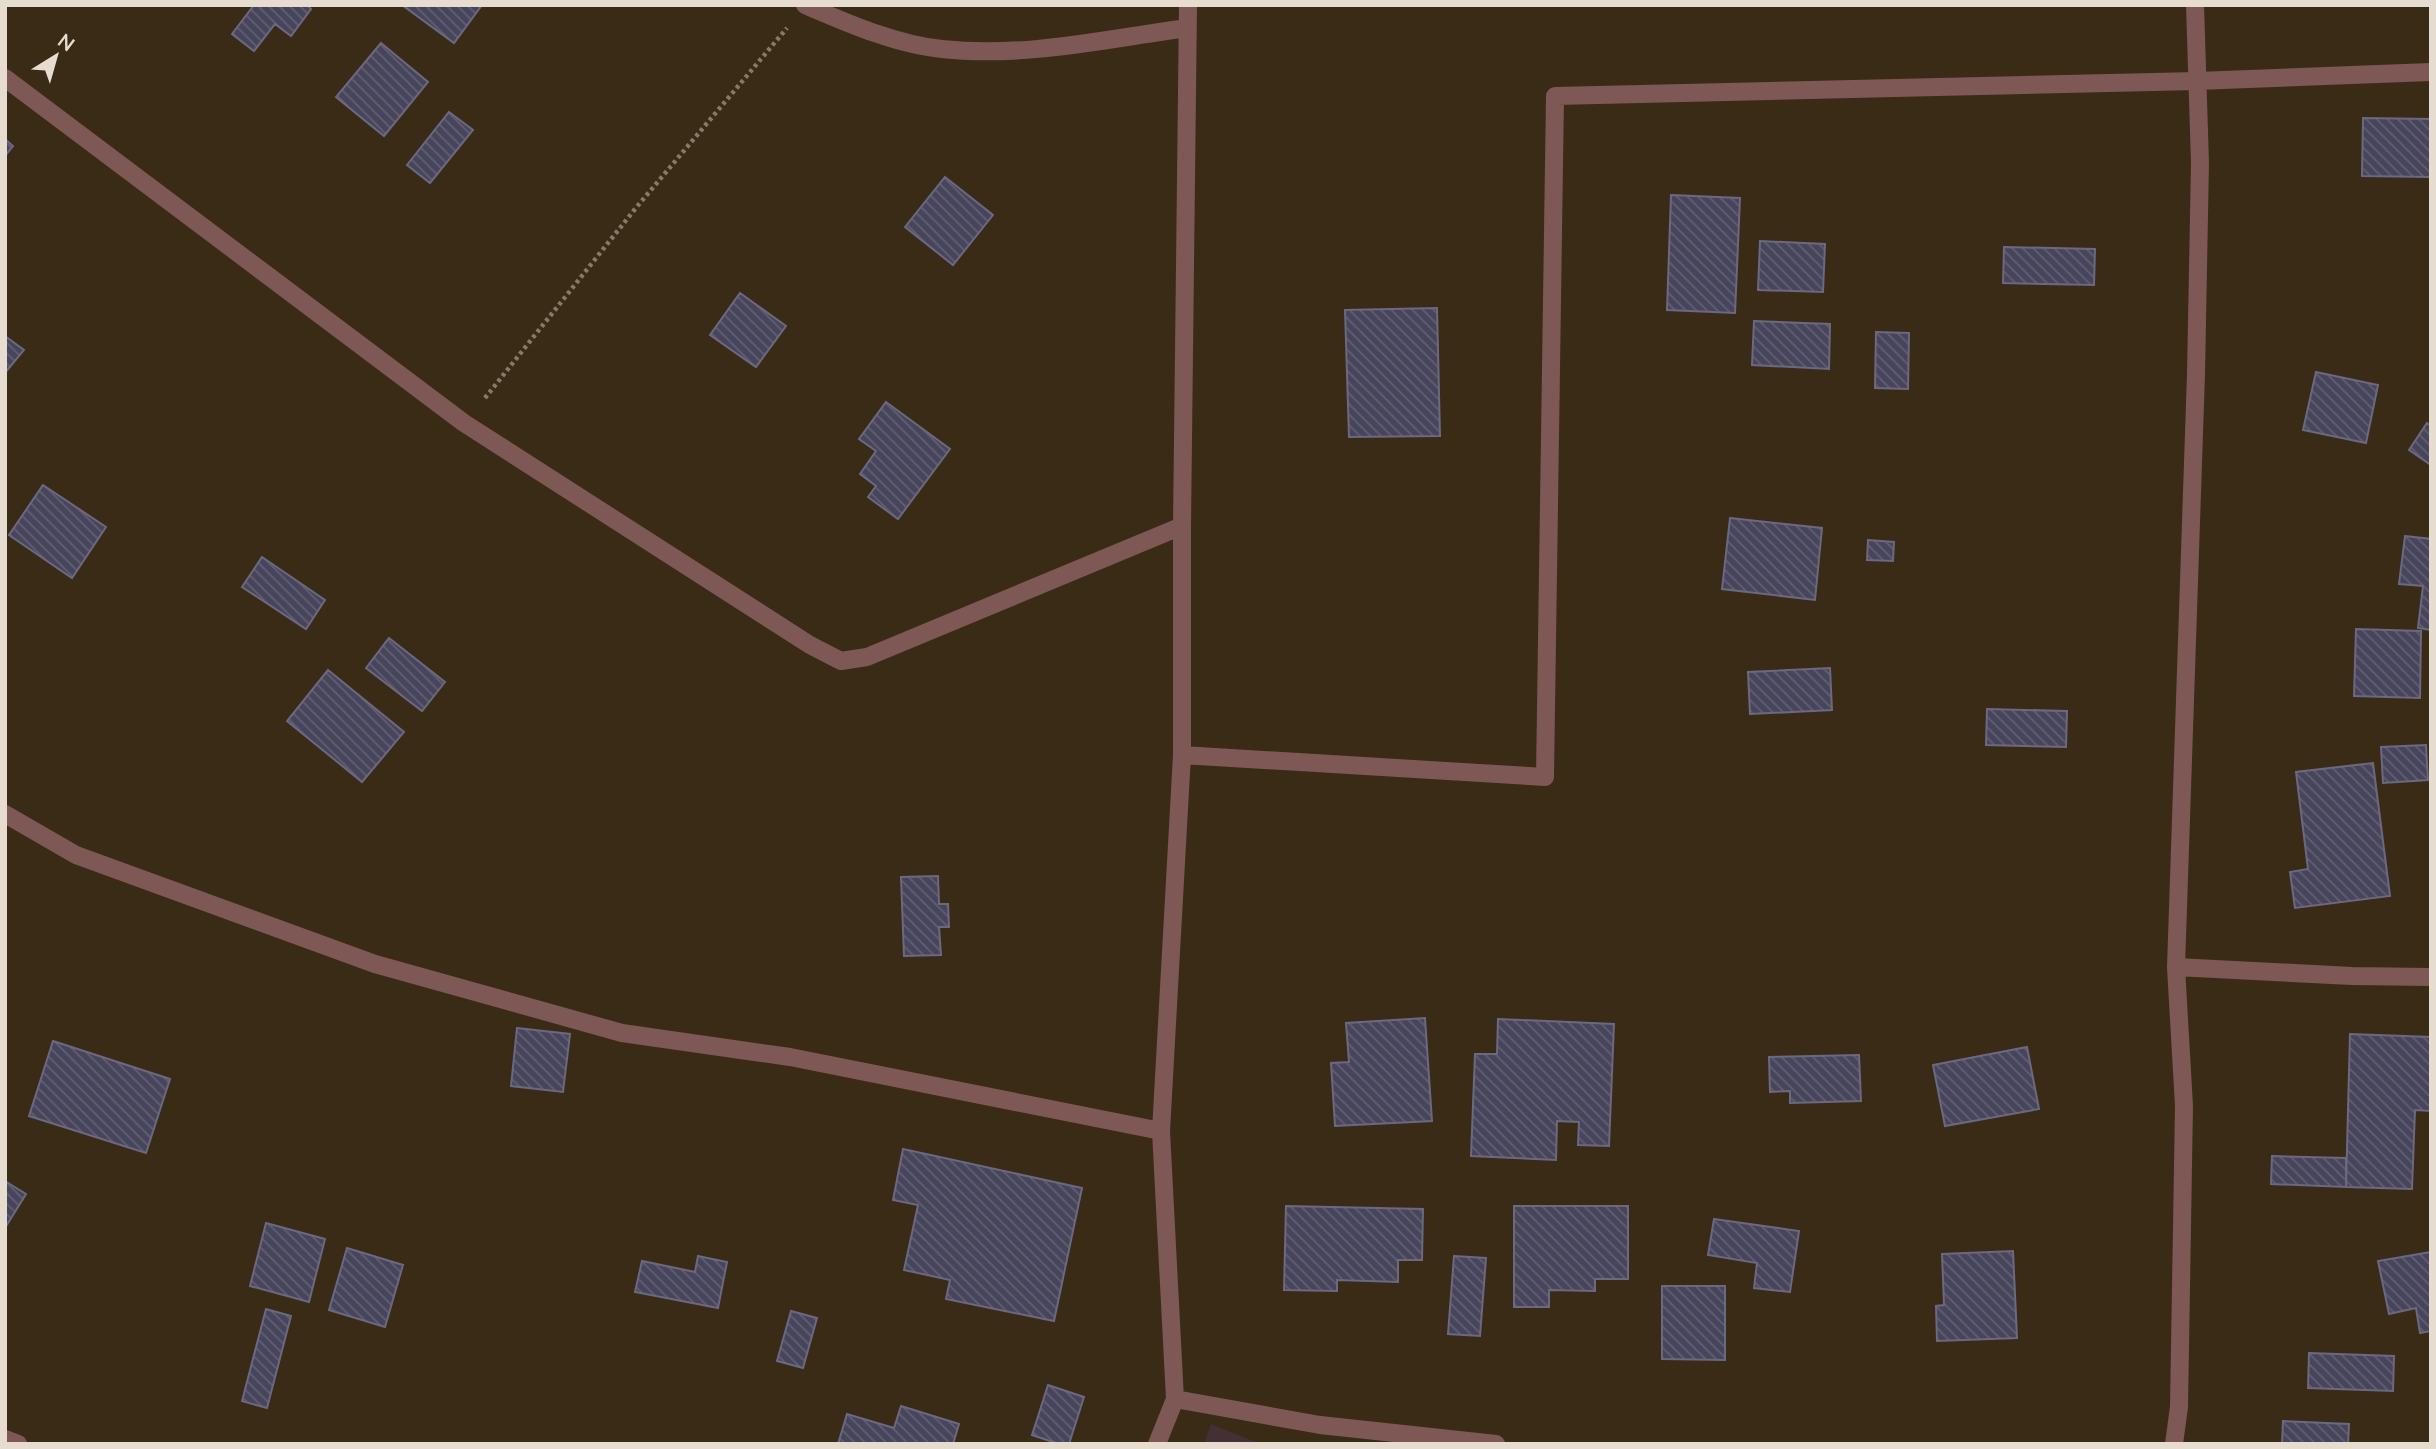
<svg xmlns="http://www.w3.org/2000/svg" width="2436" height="1449" font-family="Lato,sans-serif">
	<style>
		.education { fill: #432f34 }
		.building { fill: url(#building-back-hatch); stroke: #6b6881; stroke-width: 2 }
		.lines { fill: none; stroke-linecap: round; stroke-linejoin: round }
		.path { stroke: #877a6a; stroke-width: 4.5; stroke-dasharray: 3.5 3.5; stroke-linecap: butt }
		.minor { stroke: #7e5854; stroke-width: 18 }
	</style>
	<defs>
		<pattern id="building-back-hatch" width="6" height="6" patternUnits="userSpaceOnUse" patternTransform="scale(1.75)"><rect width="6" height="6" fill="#47455c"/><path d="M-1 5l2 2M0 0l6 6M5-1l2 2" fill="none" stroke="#625f72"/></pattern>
	</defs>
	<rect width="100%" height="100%" fill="#3a2b17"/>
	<!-- education -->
	<path class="education" d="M 1211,1424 L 1261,1444 L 1204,1444 Z"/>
	<!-- building -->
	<path class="building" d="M 254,5 L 307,5 L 311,9 L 291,36 L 275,24 L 254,51 L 232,34 Z
		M 402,5 L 482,5 L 454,43 Z
		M 381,43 L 428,82 L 384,136 L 336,97 Z
		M 449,112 L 473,130 L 430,183 L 407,165 Z
		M 2363,118 L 2431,119 L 2431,177 L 2362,176 Z
		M 5,139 L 13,146 L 5,156 Z
		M 945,177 L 993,215 L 953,265 L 905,227 Z
		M 1671,195 L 1740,198 L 1735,313 L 1667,310 Z
		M 1760,241 L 1825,244 L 1823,292 L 1758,290 Z
		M 2004,247 L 2095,249 L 2094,285 L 2003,283 Z
		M 740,293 L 786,326 L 756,367 L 710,335 Z
		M 1437,308 L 1440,436 L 1349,437 L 1345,310 Z
		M 1754,321 L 1830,324 L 1829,369 L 1752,365 Z
		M 1876,332 L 1909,333 L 1908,389 L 1875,388 Z
		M 5,336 L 24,350 L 5,373 Z
		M 2316,372 L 2378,385 L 2366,443 L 2303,430 Z
		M 886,402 L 950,449 L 898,519 L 868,497 L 876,486 L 860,474 L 876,451 L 859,439 Z
		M 2427,423 L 2431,426 L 2431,465 L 2409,450 Z
		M 43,485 L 106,527 L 72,578 L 9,535 Z
		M 1730,518 L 1822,528 L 1815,600 L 1722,589 Z
		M 2405,536 L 2431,539 L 2431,630 L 2418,628 L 2423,586 L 2399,584 Z
		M 1868,540 L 1894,542 L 1893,561 L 1867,560 Z
		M 262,557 L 325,600 L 306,629 L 242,587 Z
		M 2356,629 L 2421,631 L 2420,698 L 2354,696 Z
		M 389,638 L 445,682 L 422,711 L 366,668 Z
		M 1830,668 L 1832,710 L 1750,714 L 1748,672 Z
		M 328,670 L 404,732 L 362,782 L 287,721 Z
		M 1987,709 L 2067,711 L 2066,747 L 1986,745 Z
		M 2426,745 L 2428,780 L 2383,783 L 2381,747 Z
		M 2373,763 L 2390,896 L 2295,908 L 2290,872 L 2308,869 L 2296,772 Z
		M 938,876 L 939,904 L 948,904 L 949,927 L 939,927 L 941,955 L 904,956 L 901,877 Z
		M 1425,1018 L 1432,1121 L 1335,1126 L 1331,1063 L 1349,1062 L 1346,1023 Z
		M 1498,1019 L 1614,1024 L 1609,1146 L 1578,1145 L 1579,1122 L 1557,1121 L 1556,1160 L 1471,1156 L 1475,1054 L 1497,1054 Z
		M 517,1028 L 570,1034 L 563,1092 L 511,1086 Z
		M 2350,1034 L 2431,1037 L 2431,1111 L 2415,1110 L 2412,1189 L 2346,1187 Z
		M 53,1041 L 170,1079 L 146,1153 L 29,1116 Z
		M 2027,1047 L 2039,1109 L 1945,1126 L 1933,1065 Z
		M 1859,1055 L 1861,1101 L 1790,1103 L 1790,1091 L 1770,1092 L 1769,1057 Z
		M 903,1149 L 1082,1188 L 1054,1321 L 946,1299 L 950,1280 L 904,1270 L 918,1205 L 893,1200 Z
		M 2272,1156 L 2346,1158 L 2346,1187 L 2271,1184 Z
		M 5,1181 L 26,1194 L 5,1228 Z
		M 1286,1206 L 1423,1209 L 1422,1260 L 1398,1260 L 1398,1282 L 1337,1280 L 1337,1291 L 1284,1290 Z
		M 1514,1206 L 1628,1206 L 1628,1279 L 1595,1279 L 1595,1291 L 1549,1290 L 1549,1307 L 1514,1307 Z
		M 1714,1219 L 1799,1231 L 1790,1292 L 1754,1288 L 1757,1263 L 1708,1255 Z
		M 266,1223 L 325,1239 L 309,1302 L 250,1286 Z
		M 347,1248 L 403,1265 L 385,1327 L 329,1310 Z
		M 2013,1251 L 2017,1338 L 1937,1341 L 1936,1306 L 1944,1305 L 1942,1254 Z
		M 2431,1252 L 2431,1331 L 2420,1333 L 2416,1308 L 2389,1314 L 2378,1261 Z
		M 698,1256 L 727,1262 L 718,1308 L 635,1292 L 642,1261 L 695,1272 Z
		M 1454,1256 L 1486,1258 L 1480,1336 L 1448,1334 Z
		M 1662,1286 L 1725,1286 L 1725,1360 L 1662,1359 Z
		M 266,1309 L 291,1316 L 267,1408 L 242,1401 Z
		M 791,1311 L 817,1318 L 803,1368 L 777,1361 Z
		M 2309,1353 L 2394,1356 L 2393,1391 L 2308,1388 Z
		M 1048,1385 L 1084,1397 L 1069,1444 L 1059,1444 L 1032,1435 Z
		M 901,1406 L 959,1424 L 953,1444 L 838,1444 L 847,1414 L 894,1428 Z
		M 2283,1421 L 2349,1424 L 2348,1444 L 2282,1444 Z"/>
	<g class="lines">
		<!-- path -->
		<path class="path" d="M 485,398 L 635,209 L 787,28"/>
		<!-- minor -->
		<path class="minor" d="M 805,5 C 847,23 897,45 942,49 C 1024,58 1106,39 1187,28
			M 5,78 L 464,423 L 810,645 L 841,661 L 867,657 L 1182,526
			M 1182,755 L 1545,777 L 1555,96 L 2197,81 L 2431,72
			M 5,814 L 76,855 L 375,964 L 622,1033 L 790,1057 L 1161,1131
			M 2176,967 L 2352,976 L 2431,977
			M 1175,1399 L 1320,1425 L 1496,1444
			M 5,1439 L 18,1444
			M 1157,1444 L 1175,1399 L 1161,1131 L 1182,755 L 1182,526 L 1188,5
			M 2174,1444 L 2179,1407 L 2184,1106 L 2176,967 L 2196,374 L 2200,163 L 2195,5"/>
	</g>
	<!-- border -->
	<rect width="2436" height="1449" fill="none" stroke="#e6dcd0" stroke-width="14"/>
	<!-- north arrow -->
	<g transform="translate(56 56) rotate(37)" stroke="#3a2b17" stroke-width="5" paint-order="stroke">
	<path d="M0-5L12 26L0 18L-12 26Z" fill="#e6dcd0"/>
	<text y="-10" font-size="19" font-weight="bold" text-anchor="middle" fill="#e6dcd0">N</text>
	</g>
</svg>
